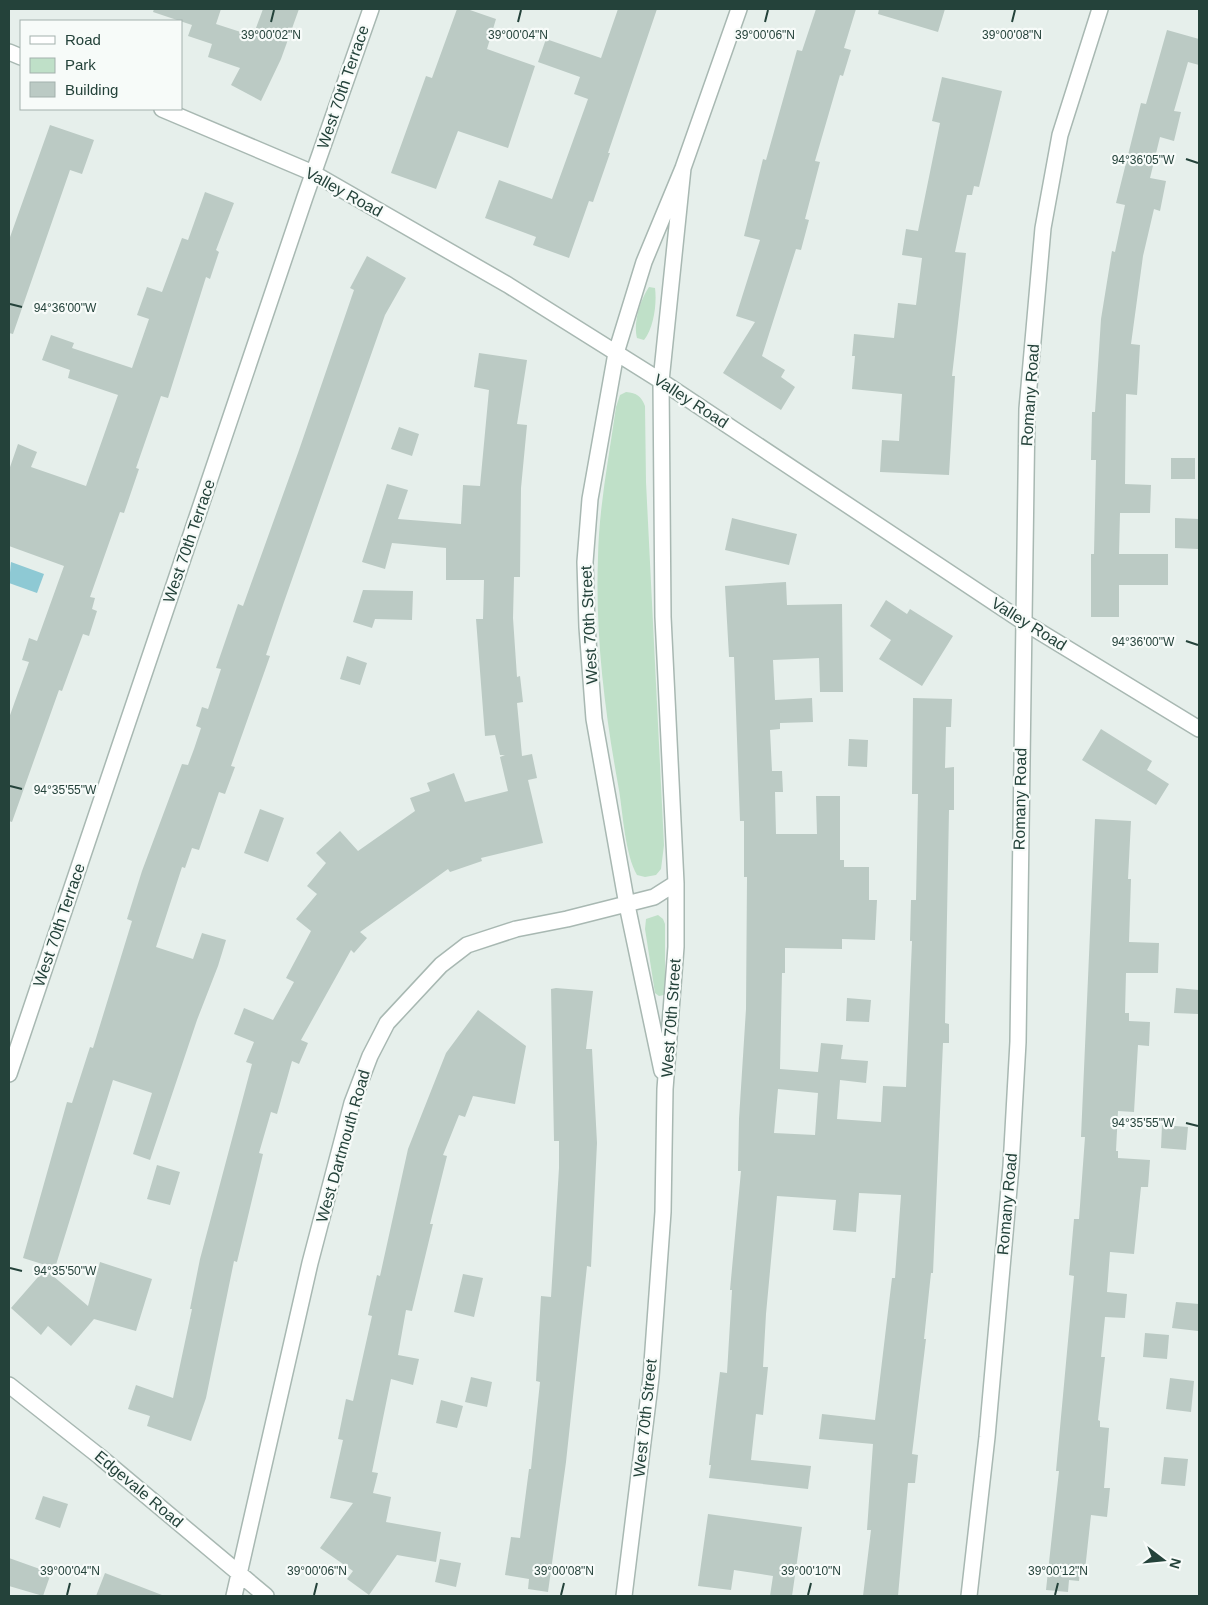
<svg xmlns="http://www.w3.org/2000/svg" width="1208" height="1605" font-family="Arial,sans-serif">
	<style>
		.green { fill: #bfe0c8 }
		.water { fill: #8ec9d4 }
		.building { fill: #bbcac4; fill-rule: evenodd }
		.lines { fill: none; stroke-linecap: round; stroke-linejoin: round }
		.minor-casing { stroke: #a8b8b2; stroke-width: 18 }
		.minor { stroke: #fff; stroke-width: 15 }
		.ticks { fill: none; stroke: #24423a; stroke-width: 2 }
		.labels { text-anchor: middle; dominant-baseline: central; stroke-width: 4.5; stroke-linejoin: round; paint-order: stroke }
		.street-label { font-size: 16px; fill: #24423a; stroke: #f7fbf9 }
		.ticks-label { font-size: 12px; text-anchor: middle; fill: #24423a; stroke: #f7fbf9; stroke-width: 4.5; stroke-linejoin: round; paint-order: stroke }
	</style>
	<rect width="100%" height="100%" fill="#e6efeb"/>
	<!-- green -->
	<path class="green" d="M 649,287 L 655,288 C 657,303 654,328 644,340 L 637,338 C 633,323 640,300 649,287 Z
		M 626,392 C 637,393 641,396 645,406 L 646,482 L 664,845 L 661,869 L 656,875 L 645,877 L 637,875 C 625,854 623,814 619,790 C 605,713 595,636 598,557 C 599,506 609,457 616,407 L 620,395 Z
		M 658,915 L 663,919 L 665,924 L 665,989 L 664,995 L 659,996 L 655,993 L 645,929 L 646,919 Z"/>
	<!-- water -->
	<path class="water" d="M 11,562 L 44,574 L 37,593 L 9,583 Z"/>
	<!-- building -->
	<path class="building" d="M 154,9 L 221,9 L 216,24 L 253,36 L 263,9 L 299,9 L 281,59 L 261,101 L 231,85 L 240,68 L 208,57 L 212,44 L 188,36 L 192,25 L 153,12 Z
		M 457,9 L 467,9 L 496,19 L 487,49 L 535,66 L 508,148 L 458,131 L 436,189 L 391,173 L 426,76 L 432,78 Z
		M 618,9 L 657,9 L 608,153 L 610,153 L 593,202 L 589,201 L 569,258 L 533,245 L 536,237 L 485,218 L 499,180 L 552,199 L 588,99 L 574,94 L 580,77 L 538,62 L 546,39 L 601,58 Z
		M 816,9 L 856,9 L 844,48 L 851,50 L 843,76 L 840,75 L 815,161 L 820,162 L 805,219 L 809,220 L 801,250 L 796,249 L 762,356 L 785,370 L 781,377 L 795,387 L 781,410 L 723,373 L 755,322 L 736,316 L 760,240 L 744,236 L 763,159 L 766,160 L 797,50 L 802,51 Z
		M 879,9 L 945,9 L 938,32 L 878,14 Z
		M 1167,30 L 1199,39 L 1199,65 L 1188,62 L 1174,111 L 1181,112 L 1174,141 L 1160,137 L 1150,178 L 1166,181 L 1160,211 L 1154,209 L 1143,256 L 1131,344 L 1140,345 L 1137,395 L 1126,394 L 1125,484 L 1151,485 L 1150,513 L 1120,513 L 1119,554 L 1168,554 L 1168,585 L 1119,585 L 1119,617 L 1091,617 L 1091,554 L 1094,554 L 1096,460 L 1091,460 L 1092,412 L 1095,412 L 1101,319 L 1112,251 L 1115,252 L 1125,205 L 1116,203 L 1141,103 L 1146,104 Z
		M 942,77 L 1002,91 L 979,187 L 974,186 L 972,195 L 967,195 L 955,252 L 966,253 L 952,376 L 955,376 L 949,475 L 880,472 L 882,440 L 899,441 L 902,394 L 852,389 L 855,356 L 852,356 L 854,334 L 894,338 L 898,303 L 916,305 L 922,258 L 902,255 L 906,229 L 918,231 L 940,123 L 932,121 Z
		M 50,125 L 94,140 L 82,174 L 70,170 L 13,334 L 9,333 L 9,240 Z
		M 205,192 L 234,203 L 216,250 L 219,252 L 210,279 L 206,277 L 168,398 L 161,396 L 136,468 L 139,469 L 124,513 L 120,512 L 90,597 L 95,598 L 92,609 L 97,611 L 89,636 L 83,634 L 62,691 L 59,690 L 12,822 L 9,821 L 9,718 L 29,662 L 22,660 L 29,638 L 37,641 L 64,566 L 9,546 L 9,470 L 18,444 L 37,452 L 31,467 L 86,486 L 118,395 L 68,378 L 70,370 L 42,360 L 51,335 L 74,343 L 72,348 L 132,368 L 149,319 L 137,315 L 147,287 L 162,292 L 182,238 L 188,240 Z
		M 367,256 L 406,278 L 385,315 L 284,602 L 266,655 L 270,656 L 231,766 L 235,767 L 225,794 L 219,792 L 199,850 L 192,848 L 185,868 L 182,867 L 156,947 L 193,959 L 202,933 L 226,940 L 218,966 L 197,1020 L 150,1160 L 133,1154 L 152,1093 L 113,1080 L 55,1268 L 23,1258 L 67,1102 L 72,1103 L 90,1047 L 93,1048 L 132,921 L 127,919 L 142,871 L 182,764 L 188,765 L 194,749 L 201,728 L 196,726 L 202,707 L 208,709 L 221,669 L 216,668 L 238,604 L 243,606 L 298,453 L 354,290 L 350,288 Z
		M 479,353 L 527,360 L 517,424 L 527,425 L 521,488 L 520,577 L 514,577 L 513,618 L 517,677 L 520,676 L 523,702 L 517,703 L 522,756 L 532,754 L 537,778 L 528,780 L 543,843 L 481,858 L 482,861 L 450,872 L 448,869 L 360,932 L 367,938 L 354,953 L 351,950 L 301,1040 L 308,1043 L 299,1064 L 292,1061 L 277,1114 L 271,1112 L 259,1153 L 263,1154 L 237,1262 L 234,1261 L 206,1398 L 191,1441 L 147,1426 L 150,1416 L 128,1409 L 136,1385 L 173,1398 L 192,1309 L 190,1309 L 200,1259 L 252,1064 L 246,1062 L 254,1042 L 234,1034 L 244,1008 L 273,1020 L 294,982 L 286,978 L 311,931 L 296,919 L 317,894 L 307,886 L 326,863 L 316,853 L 340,831 L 358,851 L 415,811 L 410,798 L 430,791 L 427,783 L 454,773 L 465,802 L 508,791 L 500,757 L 505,755 L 500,755 L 495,735 L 485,736 L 476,619 L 483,619 L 484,580 L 446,580 L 446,548 L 392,543 L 385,569 L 362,562 L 387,484 L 408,490 L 398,519 L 461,524 L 463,485 L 480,486 L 489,390 L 474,387 Z
		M 399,427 L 419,434 L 412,456 L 391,449 Z
		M 1171,458 L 1195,458 L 1195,479 L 1171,479 Z
		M 732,518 L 797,534 L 789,565 L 725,550 Z
		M 1175,518 L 1199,519 L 1198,549 L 1175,548 Z
		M 786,582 L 787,605 L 842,604 L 843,692 L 820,692 L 819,658 L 773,660 L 775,700 L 812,698 L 813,722 L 780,723 L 780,729 L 770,730 L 772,771 L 782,771 L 783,792 L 775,792 L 776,834 L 817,834 L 816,796 L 840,796 L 840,860 L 844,860 L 844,867 L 869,867 L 869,900 L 877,900 L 875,940 L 842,939 L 842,949 L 785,948 L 785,973 L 782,973 L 780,1069 L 818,1072 L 821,1043 L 843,1045 L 841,1059 L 868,1061 L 866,1083 L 840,1080 L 837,1119 L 881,1122 L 883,1086 L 906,1087 L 912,941 L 910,941 L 911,900 L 916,900 L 918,794 L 912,794 L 913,698 L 952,699 L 951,727 L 946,727 L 945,768 L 954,767 L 954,810 L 949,810 L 945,1023 L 949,1024 L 949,1043 L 943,1043 L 933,1273 L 931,1273 L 924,1339 L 926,1339 L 912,1454 L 918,1455 L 915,1483 L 908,1483 L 898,1596 L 863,1596 L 871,1530 L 867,1530 L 873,1444 L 819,1439 L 822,1414 L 875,1420 L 892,1278 L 895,1278 L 901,1195 L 859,1193 L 856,1232 L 833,1230 L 836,1200 L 777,1196 L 766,1314 L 763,1367 L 768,1367 L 763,1415 L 756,1414 L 751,1460 L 811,1466 L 808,1489 L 709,1478 L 711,1465 L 709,1465 L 720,1372 L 727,1373 L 732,1290 L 730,1290 L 741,1171 L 738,1171 L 739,1119 L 746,1009 L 747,877 L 744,877 L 744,821 L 740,821 L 734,657 L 729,657 L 725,586 ZM 778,1089 L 818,1093 L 815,1135 L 774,1133 Z
		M 363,590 L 413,591 L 412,620 L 375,619 L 372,628 L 353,622 Z
		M 886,600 L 907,614 L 910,609 L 953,636 L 922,686 L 879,659 L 891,640 L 870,626 Z
		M 347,656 L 367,663 L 360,685 L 340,679 Z
		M 1101,729 L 1152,761 L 1147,770 L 1169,784 L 1156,805 L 1082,760 Z
		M 849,739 L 868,740 L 867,767 L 848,766 Z
		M 260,809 L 284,818 L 268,862 L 244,853 Z
		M 1095,819 L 1131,821 L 1128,879 L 1131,879 L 1129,942 L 1159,943 L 1158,973 L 1126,973 L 1125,1013 L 1129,1013 L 1129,1021 L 1150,1022 L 1149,1046 L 1138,1045 L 1134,1112 L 1118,1111 L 1116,1151 L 1118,1151 L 1118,1158 L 1150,1160 L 1148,1187 L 1141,1187 L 1134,1254 L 1110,1252 L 1107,1292 L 1127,1294 L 1125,1318 L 1105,1317 L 1101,1357 L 1105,1357 L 1098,1420 L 1100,1421 L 1100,1427 L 1109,1428 L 1104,1488 L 1110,1488 L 1107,1517 L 1091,1515 L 1085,1570 L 1080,1569 L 1079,1581 L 1069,1580 L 1068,1592 L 1046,1590 L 1059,1471 L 1056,1471 L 1074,1276 L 1069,1275 L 1074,1219 L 1079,1219 L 1085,1137 L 1081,1137 Z
		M 556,988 L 593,991 L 586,1049 L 592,1049 L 597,1143 L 591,1267 L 587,1266 L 566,1462 L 548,1592 L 528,1589 L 529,1579 L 505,1575 L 511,1537 L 520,1538 L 529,1469 L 531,1469 L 540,1382 L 536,1381 L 541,1296 L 551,1297 L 559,1168 L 559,1141 L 554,1141 L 551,989 Z
		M 1176,988 L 1199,990 L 1198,1014 L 1174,1013 Z
		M 847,998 L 871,1000 L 869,1022 L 846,1021 Z
		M 478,1010 L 526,1046 L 515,1104 L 473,1096 L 465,1117 L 459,1115 L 443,1155 L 447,1156 L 430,1224 L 433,1224 L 412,1311 L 406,1310 L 398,1355 L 419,1359 L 413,1385 L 391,1379 L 372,1472 L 378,1473 L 373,1493 L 391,1497 L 386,1522 L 441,1532 L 436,1562 L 397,1555 L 369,1595 L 347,1579 L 353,1571 L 320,1548 L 353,1503 L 330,1498 L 343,1440 L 338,1439 L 346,1399 L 353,1401 L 372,1316 L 368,1315 L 377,1275 L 380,1276 L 408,1149 L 446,1053 Z
		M 1162,1125 L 1188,1127 L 1186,1150 L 1161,1148 Z
		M 157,1165 L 180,1172 L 170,1205 L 147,1199 Z
		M 100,1262 L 152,1279 L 136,1331 L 94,1319 L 71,1346 L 48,1326 L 41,1335 L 11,1308 L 45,1269 L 88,1306 Z
		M 463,1274 L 483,1278 L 474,1317 L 454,1312 Z
		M 1176,1302 L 1199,1304 L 1198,1331 L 1172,1328 Z
		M 1145,1333 L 1169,1335 L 1167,1359 L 1143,1357 Z
		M 471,1377 L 492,1382 L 487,1407 L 465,1402 Z
		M 1170,1378 L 1194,1381 L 1191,1412 L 1166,1409 Z
		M 441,1400 L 463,1406 L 457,1428 L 436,1423 Z
		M 1164,1457 L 1188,1459 L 1185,1486 L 1161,1484 Z
		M 43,1496 L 68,1504 L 60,1528 L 35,1519 Z
		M 708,1514 L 802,1527 L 792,1596 L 770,1596 L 773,1576 L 734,1570 L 731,1590 L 698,1586 Z
		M 9,1558 L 51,1573 L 43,1596 L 9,1586 Z
		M 440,1559 L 461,1563 L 456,1587 L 435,1582 Z
		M 105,1573 L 162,1595 L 162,1596 L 96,1596 Z"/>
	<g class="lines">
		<defs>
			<path id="minor" d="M 9,52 L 21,57
				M 162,109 L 313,173 L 508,285 L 661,381 L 1022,621 L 1199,729
				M 662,1071 L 627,905 L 594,719 L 587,627 L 585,562 L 590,499 L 616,353 L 644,262 L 683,168 L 739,9
				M 9,1074 L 305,197 L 371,9
				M 9,1385 L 99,1456 L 266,1596
				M 234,1596 L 310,1263 L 352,1103 L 370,1056 L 387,1023 L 441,965 L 467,945 L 516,929 L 567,919 L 654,897 L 676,883
				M 624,1596 L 651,1377 L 663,1212 L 665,1089 L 676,947 L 676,883 L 663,617 L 661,381 L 683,168
				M 969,1596 L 987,1437 L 1011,1166 L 1018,1042 L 1027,409 L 1043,228 L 1060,135 L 1100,9"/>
		</defs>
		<!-- minor casing -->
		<use href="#minor" class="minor-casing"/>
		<!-- minor -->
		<use href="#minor" class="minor"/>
	</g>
	<!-- ticks -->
	<path class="ticks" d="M 271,22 L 274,10M 518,22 L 521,10M 765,22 L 768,10M 1012,22 L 1015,10M 1186,159 L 1198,163M 10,304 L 22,307M 1186,641 L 1198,645M 10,786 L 22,789M 1186,1123 L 1198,1126M 10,1268 L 22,1271M 67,1595 L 70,1583M 314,1595 L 317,1583M 561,1595 L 564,1583M 808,1595 L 811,1583M 1055,1595 L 1058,1583"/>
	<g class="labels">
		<!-- street labels -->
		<g class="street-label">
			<text transform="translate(343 87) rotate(-71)">West 70th Terrace</text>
			<text transform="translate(344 192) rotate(29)">Valley Road</text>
			<text transform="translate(1030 395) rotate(-86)">Romany Road</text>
			<text transform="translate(691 401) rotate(33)">Valley Road</text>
			<text transform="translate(189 541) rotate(-71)">West 70th Terrace</text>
			<text transform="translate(1029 624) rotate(32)">Valley Road</text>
			<text transform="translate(589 625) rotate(-93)">West 70th Street</text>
			<text transform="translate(1020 799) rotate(-89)">Romany Road</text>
			<text transform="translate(59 925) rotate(-71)">West 70th Terrace</text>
			<text transform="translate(671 1018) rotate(-86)">West 70th Street</text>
			<text transform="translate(343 1146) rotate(-74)">West Dartmouth Road</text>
			<text transform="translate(1007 1204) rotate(-85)">Romany Road</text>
			<text transform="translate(645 1418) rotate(-84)">West 70th Street</text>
			<text transform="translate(139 1489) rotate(40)">Edgevale Road</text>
		</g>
	</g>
	<g class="ticks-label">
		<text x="271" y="39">39°00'02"N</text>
		<text x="518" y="39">39°00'04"N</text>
		<text x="765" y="39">39°00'06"N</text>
		<text x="1012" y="39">39°00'08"N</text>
		<text x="1143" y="164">94°36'05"W</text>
		<text x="65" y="312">94°36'00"W</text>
		<text x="1143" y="646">94°36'00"W</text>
		<text x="65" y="794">94°35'55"W</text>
		<text x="1143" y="1127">94°35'55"W</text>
		<text x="65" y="1275">94°35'50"W</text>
		<text x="70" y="1575">39°00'04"N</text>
		<text x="317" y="1575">39°00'06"N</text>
		<text x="564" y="1575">39°00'08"N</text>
		<text x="811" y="1575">39°00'10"N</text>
		<text x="1058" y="1575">39°00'12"N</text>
	</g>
	<!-- border -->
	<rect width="1208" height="1605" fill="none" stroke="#24423a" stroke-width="20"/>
	<!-- legend -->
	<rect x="20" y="20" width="162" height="90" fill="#f7fbf9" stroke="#a3b1ad"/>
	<rect x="30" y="36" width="25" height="8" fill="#ffffff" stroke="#a3b1ad"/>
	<text x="65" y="45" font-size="15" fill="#24423a">Road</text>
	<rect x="30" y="58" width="25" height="15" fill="#bfe0c8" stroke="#a3b1ad"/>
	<text x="65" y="70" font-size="15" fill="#24423a">Park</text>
	<rect x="30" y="82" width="25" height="15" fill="#bbcac4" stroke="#a3b1ad"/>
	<text x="65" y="95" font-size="15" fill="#24423a">Building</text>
	<!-- north arrow -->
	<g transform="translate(1163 1560) rotate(106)" stroke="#f7fbf9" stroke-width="4" paint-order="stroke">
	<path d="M0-4L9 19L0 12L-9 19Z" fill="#24423a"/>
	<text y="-8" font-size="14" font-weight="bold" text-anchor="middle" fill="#24423a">N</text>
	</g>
</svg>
